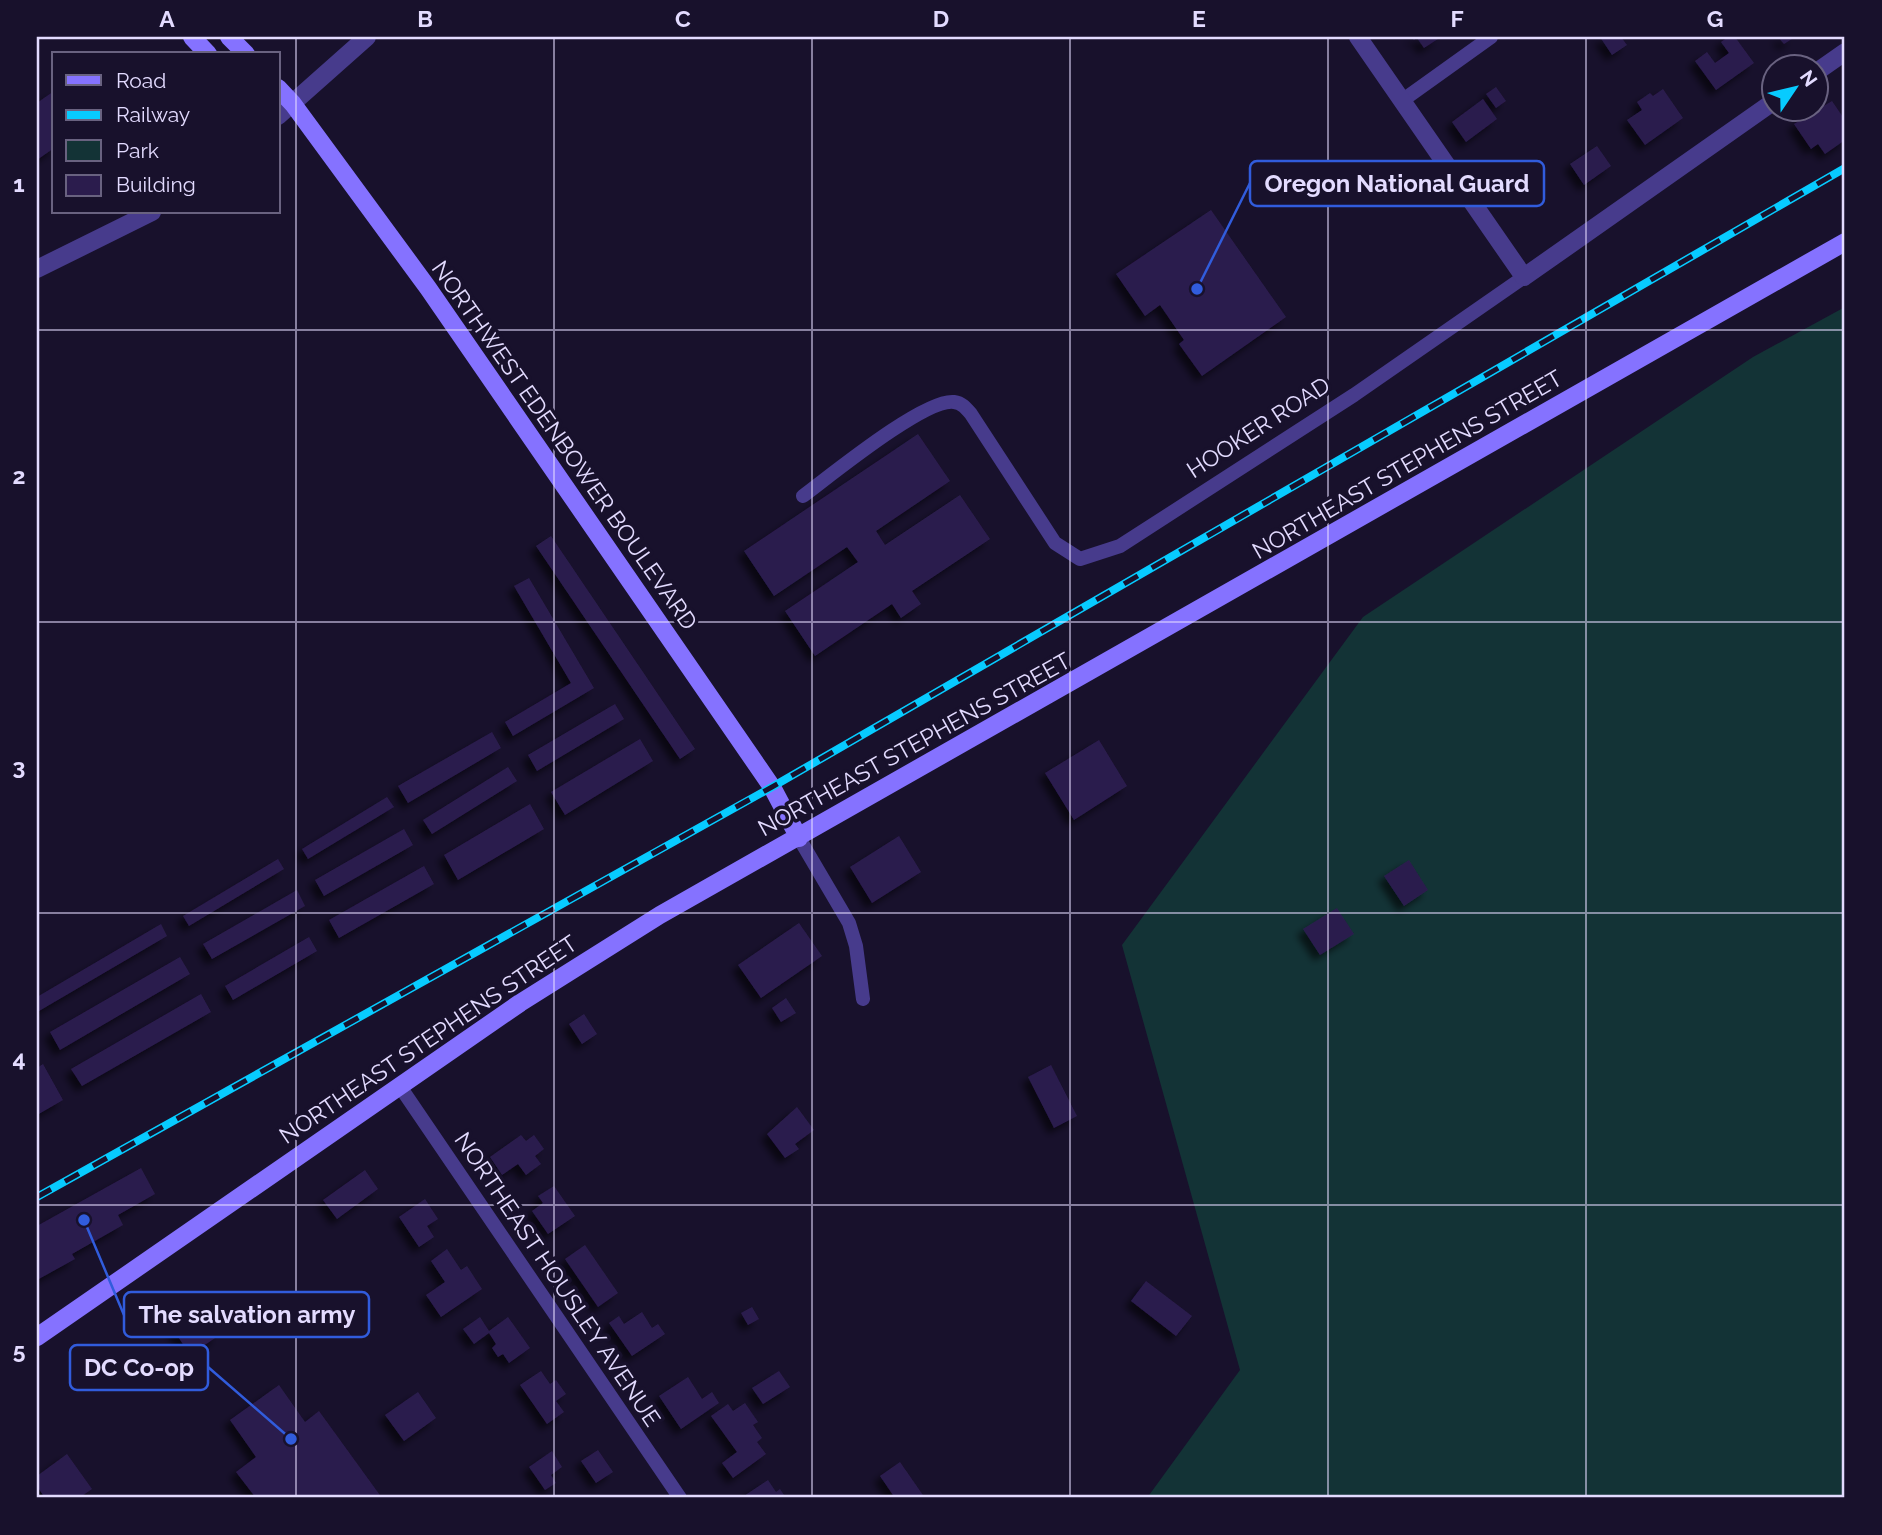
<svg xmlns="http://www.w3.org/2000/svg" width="1882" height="1535" font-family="Raleway,sans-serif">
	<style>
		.green { fill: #133336 }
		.building { fill: #2b1c4d; filter: url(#shadow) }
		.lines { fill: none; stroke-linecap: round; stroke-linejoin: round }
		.minor { stroke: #473b8c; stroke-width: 14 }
		.tertiary { stroke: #473b8c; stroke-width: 18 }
		.secondary { stroke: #8572ff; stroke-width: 18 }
		.rail-casing { stroke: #07cbff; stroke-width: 8 }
		.rail { stroke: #18112c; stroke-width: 5; stroke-dasharray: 16; stroke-linecap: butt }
		.grid { fill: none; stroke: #e3dbff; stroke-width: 2; stroke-opacity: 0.55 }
		.labels { text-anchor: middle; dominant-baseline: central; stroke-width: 7; stroke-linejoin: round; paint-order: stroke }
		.street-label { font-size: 23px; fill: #e3dbff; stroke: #18112c }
		.leader { fill: none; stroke: #315cdc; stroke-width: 2.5 }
		.callout-dot { fill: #315cdc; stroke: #18112c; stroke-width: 2.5 }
		.callout { fill: #18112c; stroke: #315cdc; stroke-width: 2.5 }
		.callout-label { font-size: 24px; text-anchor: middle; font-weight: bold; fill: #e3dbff }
		.neatline { fill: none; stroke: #e3dbff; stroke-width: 2.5 }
		.grid-label { font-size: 23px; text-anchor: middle; font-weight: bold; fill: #e3dbff }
	</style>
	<defs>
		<filter id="shadow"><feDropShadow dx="-6" dy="6" stdDeviation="3.5" flood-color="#0009"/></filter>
	</defs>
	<rect width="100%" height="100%" fill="#18112c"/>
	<!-- green -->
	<path class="green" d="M 1845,307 L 1845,1498 L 1147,1498 L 1240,1370 L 1122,945 L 1363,617 L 1753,357 Z"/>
	<!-- building -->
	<path class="building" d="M 1411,37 L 1441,37 L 1424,48 L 1417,38 L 1414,40 Z
		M 1600,37 L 1621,37 L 1627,45 L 1612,55 Z
		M 1728,37 L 1735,37 L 1754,63 L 1716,90 L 1695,61 L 1707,52 L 1715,63 L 1729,53 L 1721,42 Z
		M 1778,37 L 1795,37 L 1784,44 Z
		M 1496,87 L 1506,101 L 1496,108 L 1486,94 Z
		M 1663,89 L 1683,118 L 1645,145 L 1627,120 L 1642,110 L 1637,102 L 1650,93 L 1653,96 Z
		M 54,91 L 54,148 L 37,160 L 37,103 Z
		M 1483,99 L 1497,119 L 1466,142 L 1452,122 Z
		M 1832,101 L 1845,120 L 1845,140 L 1825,154 L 1818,144 L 1811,149 L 1794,124 Z
		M 1597,146 L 1611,166 L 1584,185 L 1570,164 Z
		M 1211,210 L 1286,317 L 1202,376 L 1179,344 L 1184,340 L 1160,305 L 1145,316 L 1116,274 Z
		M 918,434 L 950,481 L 876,531 L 885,545 L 960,495 L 990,539 L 912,591 L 921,604 L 901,618 L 892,604 L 815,656 L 785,611 L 858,562 L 847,547 L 774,596 L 744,551 Z
		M 551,536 L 695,749 L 680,759 L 536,546 Z
		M 529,578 L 594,688 L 513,736 L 505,722 L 571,683 L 514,586 Z
		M 615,704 L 624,719 L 537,771 L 528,755 Z
		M 492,732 L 501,748 L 408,803 L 398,786 Z
		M 640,739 L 653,761 L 565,815 L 551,792 Z
		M 1099,740 L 1127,786 L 1074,820 L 1045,773 Z
		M 508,767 L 517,781 L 432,834 L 423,820 Z
		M 387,797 L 394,807 L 308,859 L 302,849 Z
		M 530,804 L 544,829 L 458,880 L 444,855 Z
		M 404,829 L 413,845 L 324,896 L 315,880 Z
		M 899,836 L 921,872 L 872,903 L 850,867 Z
		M 278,859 L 284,869 L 189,926 L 183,916 Z
		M 1409,860 L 1428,890 L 1404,906 L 1384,876 Z
		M 424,866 L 434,884 L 339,938 L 329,920 Z
		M 297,890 L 305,906 L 212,959 L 203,944 Z
		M 1337,908 L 1354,934 L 1320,955 L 1303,929 Z
		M 799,923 L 822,956 L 761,998 L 738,965 Z
		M 161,924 L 167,936 L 39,1011 L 37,997 Z
		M 309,937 L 317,951 L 233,1000 L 225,986 Z
		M 180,957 L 190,974 L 60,1050 L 50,1032 Z
		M 201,994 L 211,1012 L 82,1086 L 71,1069 Z
		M 786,998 L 796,1013 L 781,1022 L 772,1008 Z
		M 584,1014 L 597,1034 L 582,1044 L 569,1024 Z
		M 43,1064 L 63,1100 L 37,1115 L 37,1068 Z
		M 1051,1065 L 1077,1116 L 1054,1128 L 1028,1077 Z
		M 797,1107 L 814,1130 L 795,1144 L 799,1149 L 785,1158 L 767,1134 Z
		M 521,1135 L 526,1141 L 534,1135 L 544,1149 L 535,1156 L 541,1164 L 526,1175 L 518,1164 L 502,1175 L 490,1157 Z
		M 141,1168 L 155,1194 L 118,1215 L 123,1225 L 72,1254 L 75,1259 L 37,1280 L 37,1226 Z
		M 365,1170 L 378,1189 L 337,1219 L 323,1200 Z
		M 554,1186 L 575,1216 L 548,1234 L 532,1211 L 543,1203 L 538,1196 Z
		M 425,1199 L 438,1219 L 427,1226 L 434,1237 L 419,1247 L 399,1217 Z
		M 585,1245 L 618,1293 L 598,1307 L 565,1259 Z
		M 447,1249 L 461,1270 L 467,1266 L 482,1289 L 441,1317 L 426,1295 L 445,1282 L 431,1261 Z
		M 1146,1281 L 1192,1316 L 1176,1336 L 1131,1301 Z
		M 189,1294 L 218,1336 L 190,1355 L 162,1312 Z
		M 752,1307 L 759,1319 L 748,1325 L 741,1313 Z
		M 642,1312 L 652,1328 L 658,1324 L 665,1334 L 632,1356 L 609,1323 L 619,1316 L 624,1324 Z
		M 480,1317 L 489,1331 L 508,1317 L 530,1348 L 509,1363 L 503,1354 L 498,1357 L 492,1348 L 496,1344 L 489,1333 L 474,1344 L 463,1329 Z
		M 541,1371 L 550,1384 L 556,1380 L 566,1394 L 556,1401 L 564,1412 L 547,1424 L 520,1385 Z
		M 779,1371 L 790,1387 L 763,1404 L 752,1388 Z
		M 688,1377 L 702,1399 L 712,1392 L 719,1403 L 681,1429 L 659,1396 Z
		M 279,1385 L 305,1422 L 319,1411 L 382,1498 L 256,1498 L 236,1472 L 256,1457 L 230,1420 Z
		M 418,1392 L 436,1418 L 404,1441 L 385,1415 Z
		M 745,1403 L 758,1422 L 753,1425 L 762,1438 L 757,1442 L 766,1454 L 733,1478 L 722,1463 L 737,1452 L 711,1416 L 728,1404 L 733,1411 Z
		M 598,1450 L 613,1472 L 596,1483 L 581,1461 Z
		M 552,1451 L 562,1467 L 551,1475 L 556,1483 L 545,1490 L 529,1467 Z
		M 67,1454 L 92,1489 L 79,1498 L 45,1498 L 37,1486 L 37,1476 Z
		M 900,1462 L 925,1498 L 895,1498 L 880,1476 Z
		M 768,1480 L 776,1492 L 780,1489 L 786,1498 L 741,1498 Z"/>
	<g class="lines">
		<!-- minor -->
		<path class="minor" d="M 1403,100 L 1491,37
			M 803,496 C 830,476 925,398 954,402 C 962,403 966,408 971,414 L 1055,543 L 1080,559 L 1120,546 L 1354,395 L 1524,277
			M 799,838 L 849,923 L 856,946 L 863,999
			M 399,1085 L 680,1498"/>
		<!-- tertiary -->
		<path class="tertiary" d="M 1358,37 L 1524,277 L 1773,102
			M 1815,73 L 1845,52
			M 278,116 L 367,37
			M 37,269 L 152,212"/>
		<!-- secondary -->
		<path class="secondary" d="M 192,37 L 208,54
			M 229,37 L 246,54
			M 278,88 L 293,104 L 428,288 L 772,787 L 799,838
			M 37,1337 L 520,1003 L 660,915 L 1845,242"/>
		<defs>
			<path id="rail" d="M 37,1197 L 772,787 L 1845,168"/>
		</defs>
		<!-- rail casing -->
		<use href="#rail" class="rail-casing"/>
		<!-- rail -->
		<use href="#rail" class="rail"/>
	</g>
	<!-- grid -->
	<path class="grid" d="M 296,37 L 296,1498M 554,37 L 554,1498M 812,37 L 812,1498M 1070,37 L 1070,1498M 1328,37 L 1328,1498M 1586,37 L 1586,1498M 37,330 L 1845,330M 37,622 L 1845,622M 37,913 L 1845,913M 37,1205 L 1845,1205"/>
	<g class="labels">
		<!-- street labels -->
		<g class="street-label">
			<text transform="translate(1258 427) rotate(-33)">HOOKER ROAD</text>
			<text transform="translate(565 445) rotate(55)">NORTHWEST EDENBOWER BOULEVARD</text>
			<text transform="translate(1407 464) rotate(-30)">NORTHEAST STEPHENS STREET</text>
			<text transform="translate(914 744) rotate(-29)">NORTHEAST STEPHENS STREET</text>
			<text transform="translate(428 1039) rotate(-34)">NORTHEAST STEPHENS STREET</text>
			<text transform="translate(558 1279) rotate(56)">NORTHEAST HOUSLEY AVENUE</text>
		</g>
	</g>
	<!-- callouts -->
	<path class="leader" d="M1197 289L1250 183M84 1220L124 1315M291 1439L208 1367"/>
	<g class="callout-dot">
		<circle cx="1197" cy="289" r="7"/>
		<circle cx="84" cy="1220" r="7"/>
		<circle cx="291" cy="1439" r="7"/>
	</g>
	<g class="callout">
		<rect x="1250" y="161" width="294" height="45" rx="7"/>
		<rect x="124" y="1292" width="245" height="45" rx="7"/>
		<rect x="70" y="1345" width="138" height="45" rx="7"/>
	</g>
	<g class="callout-label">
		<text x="1397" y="192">Oregon National Guard</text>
		<text x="247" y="1323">The salvation army</text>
		<text x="139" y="1376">DC Co-op</text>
	</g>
	<!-- border -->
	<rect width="1882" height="1535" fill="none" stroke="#18112c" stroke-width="77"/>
	<!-- legend -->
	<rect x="52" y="52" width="228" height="161" fill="#18112c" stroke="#696280" stroke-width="2"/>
	<rect x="66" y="75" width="35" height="10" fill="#8572ff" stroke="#696280" stroke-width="2"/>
	<text x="116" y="88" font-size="21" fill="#e3dbff">Road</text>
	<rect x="66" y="110" width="35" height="10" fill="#07cbff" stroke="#696280" stroke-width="2"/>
	<text x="116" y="122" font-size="21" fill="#e3dbff">Railway</text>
	<rect x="66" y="140" width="35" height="21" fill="#133336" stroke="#696280" stroke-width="2"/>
	<text x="116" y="158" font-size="21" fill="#e3dbff">Park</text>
	<rect x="66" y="175" width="35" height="21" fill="#2b1c4d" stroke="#696280" stroke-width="2"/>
	<text x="116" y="192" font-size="21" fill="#e3dbff">Building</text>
	<!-- north arrow -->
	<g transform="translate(1795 88) rotate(55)"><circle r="33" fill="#18112c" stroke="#696280" stroke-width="2"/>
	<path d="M0-5L12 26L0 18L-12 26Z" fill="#07cbff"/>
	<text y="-10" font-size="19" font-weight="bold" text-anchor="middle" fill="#e3dbff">N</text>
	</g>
	<rect x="38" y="38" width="1805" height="1458" class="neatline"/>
	<g class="grid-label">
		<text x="167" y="27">A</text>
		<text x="425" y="27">B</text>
		<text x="683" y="27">C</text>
		<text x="941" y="27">D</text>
		<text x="1199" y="27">E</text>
		<text x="1457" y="27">F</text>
		<text x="1715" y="27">G</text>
		<text x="19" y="192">1</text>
		<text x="19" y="484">2</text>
		<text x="19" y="775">3</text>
		<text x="19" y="1067">4</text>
		<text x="19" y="1359">5</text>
	</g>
</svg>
